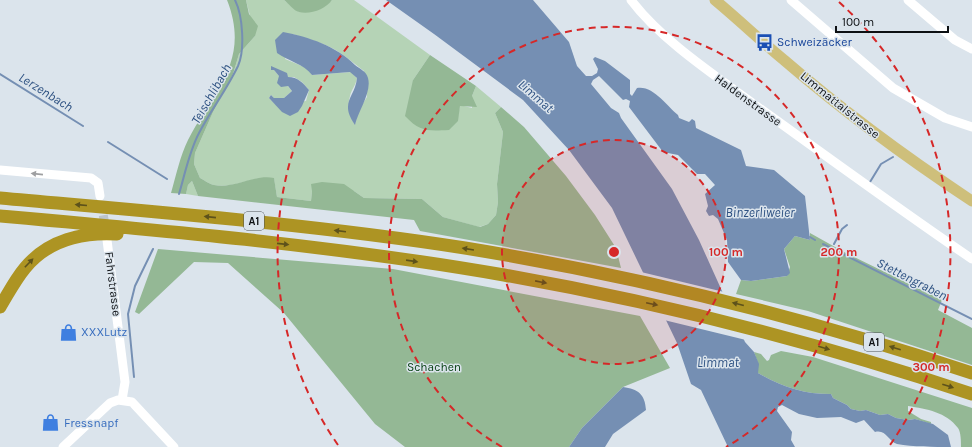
<svg xmlns="http://www.w3.org/2000/svg" width="972" height="447" font-family="Karla,sans-serif">
	<style>
		.green { fill: #b5d3b6; fill-rule: evenodd }
		.forest { fill: #94b895 }
		.water { fill: #758fb3 }
		.pier { fill: #dbe4ec }
		.lines { fill: none; stroke-linecap: round; stroke-linejoin: round }
		.stream { stroke: #758fb3; stroke-width: 2 }
		.minor-tunnel { stroke: #bcc4cb; stroke-width: 9; stroke-dasharray: 9 4.5; stroke-linecap: butt }
		.minor { stroke: #fff; stroke-width: 9 }
		.major { stroke: #cebf7b; stroke-width: 11 }
		.highway { stroke: #ad9423; stroke-width: 13 }
		.oneway { fill: #9e9fa1 }
		.oneway2 { fill: #5d521b }
		.ring { fill: none; stroke: #d62828; stroke-width: 2; stroke-dasharray: 7 5 }
		.labels { text-anchor: middle; dominant-baseline: central; stroke-width: 3; stroke-linejoin: round; paint-order: stroke }
		.shield { fill: #dbe4ec; stroke: #4b5054; stroke-width: 1 }
		.shield-label { font-size: 11px; font-weight: bold; fill: #0d1013 }
		.transit-label { font-size: 12px; fill: #164399; stroke: #dbe4ec; text-anchor: start }
		.street-label { font-size: 12px; fill: #0d1013; stroke: #dbe4ec }
		.shop-label { font-size: 12px; fill: #366cbe; stroke: #dbe4ec; text-anchor: start }
		.park-label { font-size: 12px; fill: #084114; stroke: #dbe4ec }
		.water-label { font-size: 13px; font-style: italic; fill: #2c5081; stroke: #dbe4ec }
		.centre { fill: #d62828; stroke: #dbe4ec; stroke-width: 2 }
		.ring-label { font-size: 12px; text-anchor: middle; font-weight: bold; fill: #d62828; stroke: #dbe4ec; stroke-width: 3; stroke-linejoin: round; paint-order: stroke }
	</style>
	<rect width="100%" height="100%" fill="#dbe4ec"/>
	<!-- green -->
	<path class="green" d="M 246,0 L 284,0 L 299,12 L 329,3 L 332,0 L 354,0 L 430,55 L 413,80 L 457,121 L 460,105 L 472,108 L 472,96 L 476,86 L 501,107 L 495,113 L 503,132 L 497,184 L 498,202 L 496,215 L 488,224 L 479,227 L 443,217 L 422,199 L 364,198 L 354,191 L 312,191 L 311,201 L 277,197 L 274,179 C 254,174 235,189 214,185 C 209,184 204,180 200,178 L 194,164 L 195,153 L 213,112 L 233,74 L 239,54 L 255,36 ZM 293,34 C 303,38 313,40 323,44 C 339,50 351,61 364,71 L 367,97 L 358,111 L 355,124 C 349,117 347,106 350,96 C 351,90 356,85 357,78 L 351,72 L 312,75 L 307,68 L 285,59 ZM 274,70 L 288,77 L 294,77 L 302,82 L 309,90 L 306,101 L 275,104 L 269,98 L 271,95 L 274,98 L 284,98 L 292,91 Z
		M 192,181 L 198,196 L 186,194 L 188,185 Z"/>
	<!-- forest -->
	<path class="forest" d="M 227,0 L 246,0 L 249,14 L 258,26 L 255,36 L 239,54 L 233,74 L 213,112 L 195,153 L 194,164 L 200,178 C 204,180 209,184 214,185 C 235,189 254,174 274,178 L 277,197 L 311,201 L 312,191 L 311,184 L 322,182 L 344,184 L 364,198 L 422,199 L 443,217 L 480,227 L 488,224 L 496,215 L 498,202 L 497,184 L 503,132 L 495,113 L 501,107 L 524,127 L 566,176 L 595,215 L 616,248 L 621,268 L 420,231 L 414,220 L 198,196 L 192,181 L 188,185 L 186,194 L 171,193 C 176,176 180,156 188,140 C 214,90 251,61 227,0 Z
		M 284,0 L 332,0 C 326,9 310,15 299,12 C 294,11 288,3 284,0 Z
		M 430,55 L 476,86 L 472,96 L 477,107 L 460,106 L 458,121 L 449,130 C 428,131 420,132 405,116 L 413,80 Z
		M 810,233 L 844,252 L 942,300 L 938,310 L 972,328 L 972,365 L 808,311 L 736,294 L 741,280 L 751,281 L 787,276 L 790,267 L 784,249 L 795,236 L 810,240 Z
		M 158,249 L 393,269 L 640,316 L 670,368 L 623,387 L 582,428 L 569,447 L 405,447 L 375,424 L 284,313 L 228,263 L 194,262 L 139,314 L 135,312 Z
		M 781,351 L 813,357 L 972,408 L 972,447 L 961,447 C 961,442 961,432 958,428 C 946,412 927,409 908,406 L 908,411 L 921,419 L 931,422 L 931,424 L 915,419 L 908,420 L 896,418 L 888,414 L 880,415 L 866,410 L 860,411 L 851,409 L 847,405 L 833,398 L 831,394 C 803,394 783,387 758,373 L 758,363 L 754,352 L 761,354 L 767,361 L 769,360 L 771,355 Z"/>
	<!-- water -->
	<path class="water" d="M 386,0 L 533,0 L 569,42 L 577,66 L 586,76 L 592,76 L 597,73 L 598,69 L 593,59 L 595,57 L 605,61 L 630,80 L 630,94 L 632,96 L 637,88 C 653,85 667,106 678,115 L 679,118 L 689,122 L 692,119 L 695,121 L 696,128 L 741,150 L 746,166 L 774,170 L 805,196 L 810,240 L 795,236 L 784,249 L 790,273 L 787,276 L 751,281 L 741,280 L 728,262 L 727,240 L 718,219 L 713,215 L 709,216 L 706,211 L 708,206 L 705,194 L 715,185 L 705,174 L 697,174 L 678,155 L 663,152 L 629,107 L 630,101 L 626,99 L 623,100 L 599,76 L 593,80 L 591,84 L 611,108 L 619,113 L 621,118 L 672,189 L 699,240 L 745,342 L 754,352 L 759,364 L 758,373 C 783,387 803,394 831,394 L 833,398 L 847,405 L 851,409 L 860,411 L 866,410 L 880,415 L 888,414 L 896,418 L 908,420 L 915,419 L 933,424 L 948,435 L 951,447 C 934,447 913,447 897,444 C 888,441 886,429 875,432 L 864,420 L 856,423 L 841,417 L 817,418 L 799,414 L 782,405 L 778,407 L 777,411 L 792,432 L 791,440 L 795,447 L 728,447 L 701,390 L 691,384 L 677,343 L 612,208 L 569,150 L 523,100 L 434,34 Z
		M 283,32 C 309,37 336,46 355,65 C 360,69 366,71 368,78 C 372,92 358,111 355,125 C 339,102 355,98 357,78 L 350,72 L 312,75 C 304,64 288,61 277,53 L 275,40 Z
		M 271,66 L 287,73 L 288,77 C 298,77 303,83 309,90 L 302,106 L 298,112 L 290,116 L 282,112 L 269,98 L 271,95 L 274,98 L 284,98 L 292,91 L 288,86 L 281,87 L 277,83 L 279,76 L 274,70 L 271,70 Z
		M 623,387 C 638,389 645,394 646,410 L 613,434 L 605,447 L 569,447 L 582,428 Z"/>
	<!-- pier -->
	<path class="pier" d="M 641,272 L 724,292 L 746,340 L 664,320 Z"/>
	<g class="lines">
		<!-- stream -->
		<path class="stream" d="M 0,74 L 83,126
			M 108,142 L 167,179
			M 870,182 L 881,164 L 893,157
			M 179,194 C 185,174 189,152 199,133 C 211,110 227,89 238,66 C 245,50 243,16 235,0
			M 810,237 L 815,240
			M 823,244 L 972,319
			M 834,244 L 842,229 L 847,225
			M 134,377 L 128,314 L 135,286 L 153,249"/>
		<!-- minor-tunnel -->
		<path class="minor-tunnel" d="M 101,202 L 106,231"/>
		<!-- minor -->
		<path class="minor" d="M 631,0 C 662,41 716,76 758,107 C 829,158 900,210 972,259
			M 791,0 L 893,88 L 945,118 L 972,127
			M 908,0 L 955,40 L 972,49
			M 0,170 L 91,178 L 98,183 L 100,196
			M 107,240 L 125,382 L 122,400
			M 63,447 L 110,403 L 118,400 L 132,402 L 174,447"/>
		<!-- major -->
		<path class="major" d="M 715,0 C 739,20 761,41 784,60 C 843,111 907,158 972,201"/>
		<!-- highway -->
		<path class="highway" d="M 0,198 C 155,212 311,224 465,248 C 637,276 807,318 972,373
			M 0,216 C 168,231 338,246 504,275 C 663,303 819,343 972,394
			M 0,307 C 8,294 15,280 25,268 C 48,240 83,232 117,234"/>
	</g>
	<!-- one-way arrows -->
	<defs><path id="oneway-solid" d="M-6-.8H1V-3.2L6.5 0L1 3.2V.8H-6Z"/></defs>
	<use class="oneway" href="#oneway-solid" transform="translate(37 174) rotate(-174)"/>
	<g class="oneway2">
		<use href="#oneway-solid" transform="translate(81 205) rotate(-175)"/>
		<use href="#oneway-solid" transform="translate(210 217) rotate(-174)"/>
		<use href="#oneway-solid" transform="translate(340 231) rotate(-173)"/>
		<use href="#oneway-solid" transform="translate(283 244) rotate(6)"/>
		<use href="#oneway-solid" transform="translate(468 249) rotate(-171)"/>
		<use href="#oneway-solid" transform="translate(412 261) rotate(8)"/>
		<use href="#oneway-solid" transform="translate(29 263) rotate(-46)"/>
		<use href="#oneway-solid" transform="translate(541 282) rotate(11)"/>
		<use href="#oneway-solid" transform="translate(652 304) rotate(12)"/>
		<use href="#oneway-solid" transform="translate(738 304) rotate(-166)"/>
		<use href="#oneway-solid" transform="translate(824 348) rotate(16)"/>
		<use href="#oneway-solid" transform="translate(895 348) rotate(-163)"/>
		<use href="#oneway-solid" transform="translate(948 386) rotate(18)"/>
	</g>
	<!-- distance rings -->
	<circle cx="614" cy="252" r="112" fill="#d62828" fill-opacity=".12"/>
	<g class="ring">
		<circle cx="614" cy="252" r="112"/>
		<path d="M502 447A225 225 0 1 1 726 447"/>
		<path d="M338 445A337 337 0 0 1 389 2M839 2A337 337 0 0 1 890 445"/>
	</g>
	<!-- icons -->
	<defs>
		<symbol id="bus-bare" viewBox="-9 -9 18 18"><path d="M-5-6H5V4H4V6H2V4H-2V6H-4V4H-5ZM-3.5-4V0h7V-4ZM-3.5 1.2v1.5H-2V1.2ZM2 1.2v1.5H3.5V1.2Z" fill="#1a4fb4" stroke="#dbe4ec" stroke-width="2.5" paint-order="stroke"/></symbol>
		<symbol id="shop-bare" viewBox="-9 -9 18 18"><path d="M-5-2.5h2.3a2.7 3.5 0 0 1 5.4 0H5L5.5 6h-11ZM-1.5-2.5h3a1.5 2.3 0 0 0-3 0Z" fill="#3f7fe0" stroke="#dbe4ec" stroke-width="2.5" paint-order="stroke"/></symbol>
	</defs>
	<g fill-rule="evenodd">
		<use href="#bus-bare" x="752" y="30" width="25" height="25"/>
		<use href="#shop-bare" x="56" y="320" width="25" height="25"/>
		<use href="#shop-bare" x="38" y="410" width="25" height="25"/>
	</g>
	<g class="labels">
		<!-- shield labels -->
		<g class="shield">
			<rect x="244" y="212" width="20" height="18" rx="3"/>
			<rect x="864" y="333" width="20" height="18" rx="3"/>
		</g>
		<g class="shield-label">
			<text x="254" y="221">A1</text>
			<text x="874" y="342">A1</text>
		</g>
		<!-- transit labels -->
		<g class="transit-label">
			<text x="777" y="42">Schweizäcker</text>
		</g>
		<!-- street labels -->
		<g class="street-label">
			<text transform="translate(748 100) rotate(36)">Haldenstrasse</text>
			<text transform="translate(840 105) rotate(39)">Limmattalstrasse</text>
			<text transform="translate(113 284) rotate(83)">Fahrstrasse</text>
		</g>
		<!-- shop labels -->
		<g class="shop-label">
			<text x="81" y="332">XXXLutz</text>
			<text x="64" y="423">Fressnapf</text>
		</g>
		<!-- park labels -->
		<g class="park-label">
			<text x="434" y="367">Schachen</text>
		</g>
		<!-- water labels -->
		<g class="water-label">
			<text transform="translate(46 92) rotate(32)">Lerzenbach</text>
			<text transform="translate(211 94) rotate(-60)">Teischlibach</text>
			<text transform="translate(536 96) rotate(41)">Limmat</text>
			<text x="760" y="212">Binzerliweier</text>
			<text transform="translate(912 279) rotate(27)">Stettengraben</text>
			<text x="718" y="362">Limmat</text>
		</g>
	</g>
	<circle cx="614" cy="252" r="6" class="centre"/>
	<g class="ring-label">
		<text x="726" y="256">100 m</text>
		<text x="839" y="256">200 m</text>
		<text x="931" y="371">300 m</text>
	</g>
	<!-- scale -->
	<path d="M836 26v6h112v-6" fill="none" stroke="#0d1013" stroke-width="2"/>
	<text x="842" y="26" font-size="12" fill="#0d1013" stroke="#dbe4ec" stroke-width="3" paint-order="stroke">100 m</text>
</svg>
